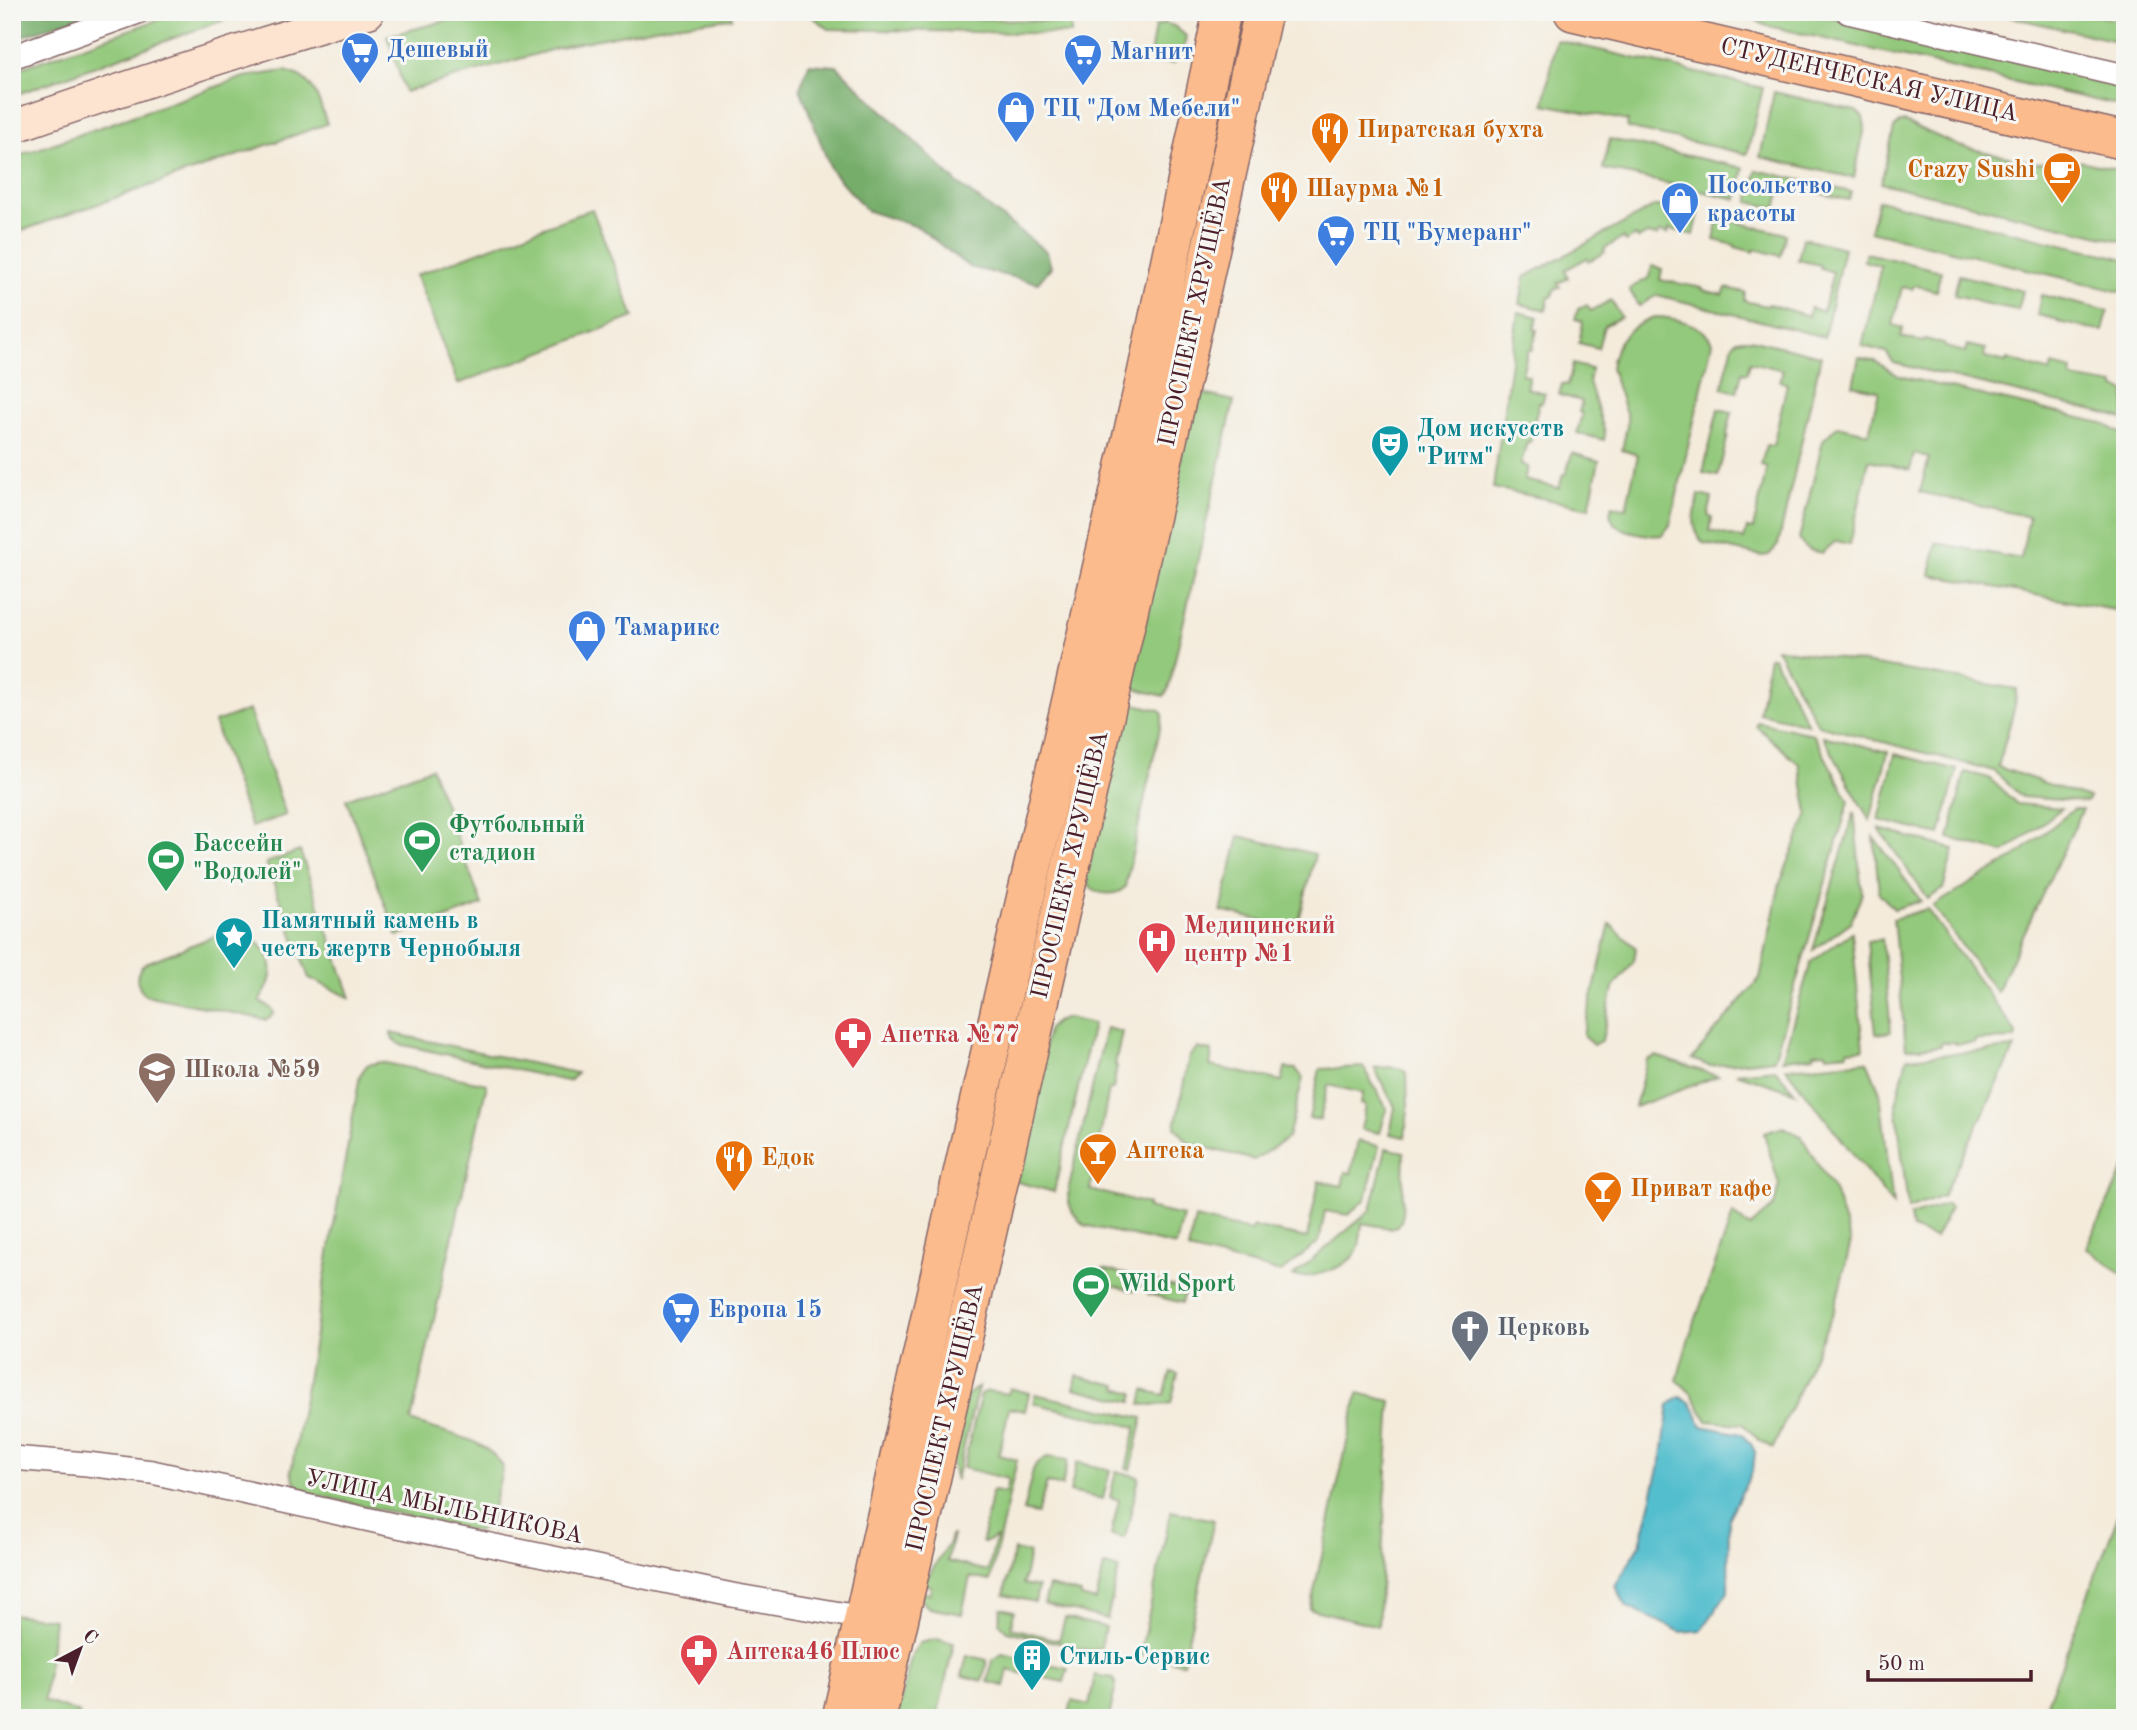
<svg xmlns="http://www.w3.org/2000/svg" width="2137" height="1730" font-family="'Old Standard TT',serif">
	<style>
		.green { fill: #93c97b; stroke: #6e7453; stroke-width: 2 }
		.forest { fill: #76ad6b; stroke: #60664b; stroke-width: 2 }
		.water { fill: #52becd; stroke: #4e6e7c; stroke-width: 2 }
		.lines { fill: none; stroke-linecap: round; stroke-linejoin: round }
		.street-casing { stroke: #866669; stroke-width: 26 }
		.secondary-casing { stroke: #866669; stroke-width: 35 }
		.primary-casing { stroke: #866669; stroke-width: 40 }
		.street { stroke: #fff; stroke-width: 23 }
		.secondary { stroke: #fde4d1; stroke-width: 32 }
		.primary { stroke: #fbbb8c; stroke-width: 37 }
		.labels { text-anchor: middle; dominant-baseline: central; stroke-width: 6; stroke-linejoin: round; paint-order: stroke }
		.shop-label { font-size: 24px; font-weight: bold; fill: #366cbe; stroke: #f6f6f2; text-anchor: start }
		.street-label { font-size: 24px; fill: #4a1f2b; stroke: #f6f6f2 }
		.food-label { font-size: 24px; font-weight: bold; fill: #c56008; stroke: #f6f6f2; text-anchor: start }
		.culture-label { font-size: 24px; font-weight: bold; fill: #0d838f; stroke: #f6f6f2; text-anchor: start }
		.leisure-label { font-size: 24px; font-weight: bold; fill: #27864d; stroke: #f6f6f2; text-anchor: start }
		.health-label { font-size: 24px; font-weight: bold; fill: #be3a42; stroke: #f6f6f2; text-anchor: start }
		.education-label { font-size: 24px; font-weight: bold; fill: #785e54; stroke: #f6f6f2; text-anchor: start }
		.worship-label { font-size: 24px; font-weight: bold; fill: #5b616d; stroke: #f6f6f2; text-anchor: start }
	</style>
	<rect width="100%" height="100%" fill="#f6f6f2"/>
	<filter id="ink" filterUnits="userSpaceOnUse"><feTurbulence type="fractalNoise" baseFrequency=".0143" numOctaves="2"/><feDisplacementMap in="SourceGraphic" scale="14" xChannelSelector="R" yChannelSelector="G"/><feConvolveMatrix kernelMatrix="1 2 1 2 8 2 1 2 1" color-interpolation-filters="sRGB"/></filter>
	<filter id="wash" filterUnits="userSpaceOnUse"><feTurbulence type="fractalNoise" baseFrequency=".00686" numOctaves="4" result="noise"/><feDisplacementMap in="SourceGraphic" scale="28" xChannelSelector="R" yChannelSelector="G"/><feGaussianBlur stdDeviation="1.57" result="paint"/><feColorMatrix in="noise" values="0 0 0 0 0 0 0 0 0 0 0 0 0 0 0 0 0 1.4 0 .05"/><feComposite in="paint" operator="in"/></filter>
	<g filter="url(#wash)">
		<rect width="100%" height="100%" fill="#f4ebdb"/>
		<!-- green -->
		<path class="green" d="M 180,12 L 246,12 L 12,96 L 12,71 Z
			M 480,12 L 731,12 L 732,18 L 665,26 L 568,45 L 405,92 L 387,36 Z
			M 806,12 L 1071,22 L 1071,34 L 829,29 Z
			M 1743,12 L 1803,12 L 2125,86 L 2125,107 L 1764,25 Z
			M 1988,12 L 2081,12 L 2125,22 L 2125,43 Z
			M 1164,23 L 1174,26 L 1186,36 L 1183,54 L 1173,63 L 1158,62 L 1150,55 L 1155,27 Z
			M 1556,40 L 1763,88 L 1747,154 L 1627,128 L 1628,121 L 1544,104 Z
			M 285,71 C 315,77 318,99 327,124 L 12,234 L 12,158 L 244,77 Z
			M 1774,92 L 1856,111 L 1863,117 L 1865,127 L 1854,178 L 1760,157 Z
			M 1905,122 L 1959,146 L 2035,163 L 2080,161 L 2125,171 L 2125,242 L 1881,183 L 1894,128 L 1899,123 Z
			M 1610,139 L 1744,168 L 1737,199 L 1603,169 Z
			M 1757,170 L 1851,192 L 1849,200 L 1782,185 L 1776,208 L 1749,202 Z
			M 1878,200 L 2125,259 L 2125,293 L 1870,231 Z
			M 1655,206 L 1670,207 L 1699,213 L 1694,235 L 1669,229 L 1668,234 L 1659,232 L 1657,236 L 1647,234 L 1638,239 L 1636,236 L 1625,242 L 1623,238 L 1604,249 L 1605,252 L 1589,261 L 1587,258 L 1565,270 L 1568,278 L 1558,283 L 1560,287 L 1554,290 L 1552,297 L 1549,297 L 1546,310 L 1520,304 L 1525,277 Z
			M 592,209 L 634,317 L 458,384 L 416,275 Z
			M 1719,218 L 1786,234 L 1781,256 L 1755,249 L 1754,252 L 1735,247 L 1735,245 L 1714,240 Z
			M 1803,238 L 1844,248 L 1824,337 L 1657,295 L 1639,306 L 1629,289 L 1650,277 L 1652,266 L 1662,269 L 1660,280 L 1703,288 L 1703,290 L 1723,295 L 1726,288 L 1745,292 L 1744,301 L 1767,306 L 1769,304 L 1808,316 L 1810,308 L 1823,311 L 1833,272 L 1820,268 L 1820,265 L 1798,260 Z
			M 1866,253 L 1941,271 L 1936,291 L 1914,285 L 1912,289 L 1902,287 L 1893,325 L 1903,328 L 1901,337 L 1923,342 L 1925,339 L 1944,344 L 1945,347 L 1965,352 L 1967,345 L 1985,349 L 1984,357 L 2006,362 L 2007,359 L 2050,372 L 2052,365 L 2072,370 L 2071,378 L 2115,385 L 2115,388 L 2125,391 L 2125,420 L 2111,415 L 1894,363 L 1886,352 L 1862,346 L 1881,266 L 1864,261 Z
			M 1959,275 L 2023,291 L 2018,310 L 1977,302 L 1977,300 L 1954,295 Z
			M 2041,295 L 2108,311 L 2103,331 L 2058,322 L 2059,320 L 2037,315 Z
			M 1611,300 L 1621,317 L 1604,326 L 1598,348 L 1579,343 L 1583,322 L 1575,319 L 1578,309 L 1587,305 L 1591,311 Z
			M 1518,312 L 1538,317 L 1534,329 L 1537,330 L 1532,350 L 1528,350 L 1522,374 L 1529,376 L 1526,388 L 1545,393 L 1542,403 L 1539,402 L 1530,442 L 1527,442 L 1521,464 L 1528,467 L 1524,480 L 1559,488 L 1563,474 L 1566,474 L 1572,453 L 1599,461 L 1589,508 L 1493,488 Z
			M 1654,317 C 1672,317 1706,324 1712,343 L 1670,525 L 1662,535 C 1653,537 1623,532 1615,524 C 1613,522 1611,517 1610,513 L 1612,506 L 1626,508 L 1638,455 L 1622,450 L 1627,426 L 1627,417 L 1611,368 C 1614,340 1629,327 1654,317 Z
			M 1743,339 L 1750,339 L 1821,356 L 1778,545 L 1769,555 L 1762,556 L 1703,543 C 1689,525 1695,515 1699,495 L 1712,498 L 1708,516 L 1712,518 L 1710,531 L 1744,539 L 1747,528 L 1753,529 L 1767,467 L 1761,465 L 1766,445 L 1773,446 L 1787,384 L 1780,381 L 1783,370 L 1750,362 L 1747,373 L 1742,372 L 1737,392 L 1722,388 L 1733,344 L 1737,340 Z
			M 1859,357 L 1875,361 L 1899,376 L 2102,423 L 2123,434 L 2125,436 L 2125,612 L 1930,575 L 1936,543 L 2021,559 L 2029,517 L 1920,492 L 1929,458 L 1914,454 L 1910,470 L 1869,460 L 1850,544 L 1836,541 L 1822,553 C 1810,551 1805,550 1799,539 L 1823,440 L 1837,426 L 1869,433 L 1879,391 L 1853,385 Z
			M 1573,364 L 1591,369 L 1589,382 L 1605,433 L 1604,440 L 1577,433 L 1582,414 L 1579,412 L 1582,401 L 1559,395 L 1562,384 L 1568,385 Z
			M 1195,392 L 1234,401 L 1168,690 L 1164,696 L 1136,689 L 1131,684 Z
			M 1718,409 L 1732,412 L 1727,434 L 1728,435 L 1718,476 L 1703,473 Z
			M 1776,648 L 2017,689 L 2014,709 L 1998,767 L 2089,798 L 2087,802 L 2022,797 L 1994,771 L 1818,725 Z
			M 1769,657 L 1773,657 L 1808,724 L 1759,713 Z
			M 1130,703 L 1160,710 L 1163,715 L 1125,887 C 1117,896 1097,896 1089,885 C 1087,883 1086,876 1085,874 L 1126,705 Z
			M 249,710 L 286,815 L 251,827 L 214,722 Z
			M 1757,722 L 1813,734 L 1849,801 L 1774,1059 L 1709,1066 L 1692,1059 L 1760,978 L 1780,883 L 1808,813 L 1799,764 L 1756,726 Z
			M 1823,736 L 1888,752 L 1870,820 L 1862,807 Z
			M 1895,754 L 1957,770 L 1940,835 L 1879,820 Z
			M 431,768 L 482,905 L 397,936 L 346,799 Z
			M 1965,772 L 1989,778 L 2017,804 L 2062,808 L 2004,853 L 1949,838 Z
			M 2074,809 L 2083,809 L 1996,992 L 1933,906 L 2012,859 Z
			M 1854,812 L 1862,893 L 1851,922 L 1813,950 Z
			M 1879,829 L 1954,849 L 1943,889 L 1928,899 Z
			M 1239,836 L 1315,854 L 1297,929 L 1221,911 Z
			M 1874,837 L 1921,901 L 1894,909 L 1879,893 Z
			M 300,851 L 351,998 L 309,978 L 266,863 Z
			M 1927,909 L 2016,1033 L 2015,1039 L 1975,1040 L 1975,1043 L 1955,1044 L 1955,1042 L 1941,1043 L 1941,1046 L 1906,1049 L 1893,919 Z
			M 1610,924 L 1636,948 L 1634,961 L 1613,988 L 1602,1040 L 1593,1045 L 1583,1034 Z
			M 236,932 C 272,943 282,971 259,1001 L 270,1007 L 274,1013 L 267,1020 L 145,995 C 135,984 134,972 146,963 L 220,934 Z
			M 1852,932 L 1863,1049 L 1847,1050 L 1847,1053 L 1827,1055 L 1826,1052 L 1814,1053 L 1814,1056 L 1782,1059 L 1811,962 Z
			M 1882,939 L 1891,1032 L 1876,1034 L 1867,941 Z
			M 1067,1018 L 1093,1024 L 1054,1192 L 1014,1181 L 1048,1029 L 1056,1022 Z
			M 1106,1028 L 1122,1032 L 1115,1065 L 1117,1066 L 1113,1089 L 1109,1089 L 1090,1190 L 1148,1204 L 1147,1208 L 1183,1216 L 1176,1246 L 1084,1225 C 1073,1215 1068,1207 1068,1191 Z
			M 391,1033 L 576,1073 L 577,1073 L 571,1080 L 566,1081 L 399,1044 L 392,1038 Z
			M 1197,1048 L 1212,1051 L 1210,1066 L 1282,1081 L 1285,1068 L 1296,1069 L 1303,1078 L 1288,1138 L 1254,1160 L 1189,1143 L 1175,1127 L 1189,1057 Z
			M 2015,1048 L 1943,1196 L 1908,1209 L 1896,1103 L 1907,1058 Z
			M 1656,1056 L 1718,1076 L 1635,1107 L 1647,1060 Z
			M 1867,1061 L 1880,1092 L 1893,1205 L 1786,1068 Z
			M 381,1062 L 487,1084 L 411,1421 C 442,1434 486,1436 503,1467 L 489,1523 L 477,1532 L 303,1492 L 296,1484 L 291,1472 L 360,1075 L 367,1065 Z
			M 1363,1067 L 1387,1109 L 1380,1133 L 1361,1129 L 1366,1106 L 1361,1104 L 1363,1093 L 1328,1085 L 1320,1120 L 1309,1118 L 1320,1069 Z
			M 1391,1067 L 1402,1069 L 1407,1074 L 1408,1109 L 1405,1137 L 1390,1134 L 1395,1107 L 1374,1068 Z
			M 1775,1069 L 1796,1093 L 1736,1073 Z
			M 1783,1127 L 1801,1136 L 1834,1191 L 1851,1242 L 1834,1311 L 1773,1448 L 1759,1440 L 1743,1424 L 1707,1421 L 1692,1394 L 1677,1380 L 1688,1341 L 1733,1214 L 1750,1227 L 1774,1206 L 1779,1185 L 1764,1133 Z
			M 1358,1141 L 1379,1146 L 1366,1199 L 1348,1215 L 1325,1211 L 1319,1242 L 1281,1272 L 1188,1250 L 1195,1218 L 1251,1231 L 1253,1227 L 1307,1238 L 1319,1181 L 1342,1186 L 1345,1172 L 1351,1173 Z
			M 1386,1148 L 1404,1152 L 1402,1219 L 1398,1226 L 1389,1228 L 1362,1223 C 1361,1231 1361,1243 1357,1250 C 1349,1268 1312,1279 1293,1276 L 1371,1210 Z
			M 2125,1166 L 2125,1276 L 2086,1248 Z
			M 1947,1204 L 1951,1207 L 1935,1238 L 1912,1229 L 1910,1216 Z
			M 1103,1269 L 1145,1279 L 1144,1287 L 1137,1285 L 1135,1291 L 1101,1282 Z
			M 1152,1281 L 1185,1290 L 1182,1303 L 1148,1294 Z
			M 1171,1372 L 1178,1374 L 1171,1403 L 1151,1406 L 1141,1404 L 1144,1390 L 1164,1395 Z
			M 1077,1376 L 1118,1385 L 1117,1388 L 1134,1393 L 1132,1402 L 1074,1388 Z
			M 978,1387 L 956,1480 L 949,1453 L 967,1395 Z
			M 1010,1388 L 1029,1393 L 1025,1411 L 1009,1408 L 999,1455 L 1017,1460 L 990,1581 L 970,1577 L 962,1614 L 929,1608 L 921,1600 L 921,1593 L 930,1594 L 931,1586 L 923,1584 L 949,1543 L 951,1535 L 953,1535 L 947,1561 L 988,1571 L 996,1537 L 986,1542 L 982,1542 L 992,1491 L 1005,1493 L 1008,1479 L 963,1468 L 981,1394 L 988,1391 L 1008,1394 Z
			M 1358,1393 L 1391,1401 L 1378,1626 L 1310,1609 Z
			M 1035,1394 L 1143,1418 L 1131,1470 L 1126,1469 L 1136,1427 L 1033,1403 Z
			M 1047,1457 L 1068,1460 L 1062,1486 L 1047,1483 L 1037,1514 L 1023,1511 L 1033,1470 L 1036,1464 Z
			M 1077,1462 L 1110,1470 L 1103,1499 L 1070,1492 Z
			M 1116,1471 L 1139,1477 L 1125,1538 L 1111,1535 L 1119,1500 L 1110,1497 Z
			M 2125,1497 L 2125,1718 L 2076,1718 L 2046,1706 Z
			M 1171,1511 L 1214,1520 L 1183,1663 L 1140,1654 Z
			M 1014,1550 L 1029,1553 L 1023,1584 L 1038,1587 L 1035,1602 L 1004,1595 Z
			M 1104,1566 L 1119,1569 L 1107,1619 L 1044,1604 L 1049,1586 L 1081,1594 L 1081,1597 L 1096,1601 Z
			M 1001,1608 L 1014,1611 L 1011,1628 L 1059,1640 L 1065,1618 L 1105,1627 L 1101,1647 L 1093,1651 L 1007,1631 L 999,1623 Z
			M 12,1614 L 54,1619 L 44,1701 L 79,1713 L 78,1718 L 12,1718 Z
			M 936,1639 L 954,1643 L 937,1718 L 897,1718 L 912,1654 L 920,1643 Z
			M 1002,1654 L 1068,1668 L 1064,1682 L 1040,1677 L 1041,1670 C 1037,1665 1031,1664 1026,1667 L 1024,1674 L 1008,1670 L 1004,1686 L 988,1682 L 992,1660 Z
			M 967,1655 L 987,1660 L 983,1681 L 962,1676 Z
			M 1095,1675 L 1112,1678 L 1116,1684 L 1109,1718 L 1068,1718 L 1072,1701 L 1089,1705 Z"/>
		<!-- forest -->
		<path class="forest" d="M 12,12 L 93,12 L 12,40 Z
			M 809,64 L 837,66 L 957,183 L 1047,252 L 1051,267 L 1038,283 L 969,267 L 918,227 L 867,211 L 831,170 L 800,88 Z"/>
		<!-- water -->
		<path class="water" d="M 1680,1397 L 1691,1403 L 1702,1426 L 1741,1434 L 1751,1444 L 1755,1452 L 1753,1470 L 1729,1517 L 1728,1591 L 1702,1630 L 1681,1632 L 1627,1607 L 1615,1586 L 1640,1545 L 1662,1456 L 1669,1405 Z"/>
	</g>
	<g filter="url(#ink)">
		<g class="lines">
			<defs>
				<path id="street" d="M 1848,12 L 2125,76
					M 12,57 L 138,12
					M 12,1458 L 87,1464 L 152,1472 L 393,1525 L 732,1595 L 864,1618"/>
				<path id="secondary" d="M 12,127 C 130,86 248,47 368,12"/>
				<path id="primary" d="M 1573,12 L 2125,141
					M 841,1718 L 961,1178 L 1146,374 L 1222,12
					M 877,1718 L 1181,383 L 1263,12"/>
			</defs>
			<!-- street casing -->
			<use href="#street" class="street-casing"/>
			<!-- secondary casing -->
			<use href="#secondary" class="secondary-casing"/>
			<!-- primary casing -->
			<use href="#primary" class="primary-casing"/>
			<!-- street -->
			<use href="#street" class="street"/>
			<!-- secondary -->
			<use href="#secondary" class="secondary"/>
			<!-- primary -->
			<use href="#primary" class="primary"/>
		</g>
	</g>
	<!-- icons -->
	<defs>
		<symbol id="supermarket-pin" viewBox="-11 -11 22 30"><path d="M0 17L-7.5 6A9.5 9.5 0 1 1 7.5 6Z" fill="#3f7fe0" stroke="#f6f6f2"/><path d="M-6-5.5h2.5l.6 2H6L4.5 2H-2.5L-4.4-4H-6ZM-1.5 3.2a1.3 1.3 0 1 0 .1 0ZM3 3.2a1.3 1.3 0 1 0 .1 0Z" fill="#fff"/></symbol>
		<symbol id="shop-pin" viewBox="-11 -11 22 30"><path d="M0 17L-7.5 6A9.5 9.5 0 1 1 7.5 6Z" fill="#3f7fe0" stroke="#f6f6f2"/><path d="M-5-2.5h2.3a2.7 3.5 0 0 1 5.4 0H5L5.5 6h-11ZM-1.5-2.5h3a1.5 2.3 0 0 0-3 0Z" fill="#fff"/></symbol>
		<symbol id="restaurant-pin" viewBox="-11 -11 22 30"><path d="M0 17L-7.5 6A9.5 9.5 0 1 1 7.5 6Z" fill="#e8710a" stroke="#f6f6f2"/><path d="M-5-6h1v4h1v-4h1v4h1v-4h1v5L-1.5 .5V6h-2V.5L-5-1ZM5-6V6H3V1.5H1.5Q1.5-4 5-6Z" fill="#fff"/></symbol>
		<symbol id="cafe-pin" viewBox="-11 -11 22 30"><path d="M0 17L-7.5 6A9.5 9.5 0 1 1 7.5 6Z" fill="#e8710a" stroke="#f6f6f2"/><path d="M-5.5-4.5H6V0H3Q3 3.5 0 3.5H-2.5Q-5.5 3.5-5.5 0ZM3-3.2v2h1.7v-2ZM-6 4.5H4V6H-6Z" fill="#fff"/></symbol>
		<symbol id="theatre-pin" viewBox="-11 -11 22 30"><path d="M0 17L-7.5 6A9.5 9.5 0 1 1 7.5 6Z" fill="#0f9aa8" stroke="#f6f6f2"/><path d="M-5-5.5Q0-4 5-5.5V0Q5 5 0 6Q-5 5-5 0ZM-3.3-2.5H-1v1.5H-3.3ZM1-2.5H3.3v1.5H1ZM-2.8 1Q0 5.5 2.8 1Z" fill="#fff"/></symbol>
		<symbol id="stadium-pin" viewBox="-11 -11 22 30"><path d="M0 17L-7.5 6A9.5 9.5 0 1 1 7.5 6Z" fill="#2e9e5b" stroke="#f6f6f2"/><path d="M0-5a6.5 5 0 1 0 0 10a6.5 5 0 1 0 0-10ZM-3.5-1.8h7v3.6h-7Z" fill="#fff"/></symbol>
		<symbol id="sight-pin" viewBox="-11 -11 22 30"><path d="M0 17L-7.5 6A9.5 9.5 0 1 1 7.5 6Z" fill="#0f9aa8" stroke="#f6f6f2"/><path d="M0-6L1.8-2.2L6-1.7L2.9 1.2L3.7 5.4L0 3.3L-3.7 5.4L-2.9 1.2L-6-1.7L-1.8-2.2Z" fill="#fff"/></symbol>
		<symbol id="hospital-pin" viewBox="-11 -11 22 30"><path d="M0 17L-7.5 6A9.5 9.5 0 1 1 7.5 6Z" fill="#e0444e" stroke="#f6f6f2"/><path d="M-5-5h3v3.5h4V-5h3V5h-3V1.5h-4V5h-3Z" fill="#fff"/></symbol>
		<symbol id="pharmacy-pin" viewBox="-11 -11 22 30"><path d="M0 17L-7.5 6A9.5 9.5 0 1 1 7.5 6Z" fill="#e0444e" stroke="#f6f6f2"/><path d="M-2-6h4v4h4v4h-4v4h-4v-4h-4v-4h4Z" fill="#fff"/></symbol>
		<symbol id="school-pin" viewBox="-11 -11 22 30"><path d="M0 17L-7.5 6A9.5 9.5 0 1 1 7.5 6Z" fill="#8d6e63" stroke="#f6f6f2"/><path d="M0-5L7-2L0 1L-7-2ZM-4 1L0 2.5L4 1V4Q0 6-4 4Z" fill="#fff"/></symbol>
		<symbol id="bar-pin" viewBox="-11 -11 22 30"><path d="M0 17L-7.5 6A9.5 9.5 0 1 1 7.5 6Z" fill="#e8710a" stroke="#f6f6f2"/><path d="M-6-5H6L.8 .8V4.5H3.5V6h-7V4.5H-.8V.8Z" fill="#fff"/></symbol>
		<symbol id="church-pin" viewBox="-11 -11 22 30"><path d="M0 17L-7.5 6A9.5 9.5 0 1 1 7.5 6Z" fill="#6b7280" stroke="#f6f6f2"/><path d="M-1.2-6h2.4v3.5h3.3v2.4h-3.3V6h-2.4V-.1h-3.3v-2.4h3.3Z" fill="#fff"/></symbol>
		<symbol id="building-pin" viewBox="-11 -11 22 30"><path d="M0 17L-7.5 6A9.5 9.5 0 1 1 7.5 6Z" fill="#0f9aa8" stroke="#f6f6f2"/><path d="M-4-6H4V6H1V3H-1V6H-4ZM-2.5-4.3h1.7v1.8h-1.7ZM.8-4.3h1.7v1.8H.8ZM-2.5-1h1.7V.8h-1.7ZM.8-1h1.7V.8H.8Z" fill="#fff"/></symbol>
	</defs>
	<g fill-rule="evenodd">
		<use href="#supermarket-pin" x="338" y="29" width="44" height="60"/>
		<use href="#supermarket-pin" x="1061" y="31" width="44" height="60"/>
		<use href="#shop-pin" x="994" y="88" width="44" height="60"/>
		<use href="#restaurant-pin" x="1308" y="109" width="44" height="60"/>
		<use href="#cafe-pin" x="2040" y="149" width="44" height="60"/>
		<use href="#restaurant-pin" x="1257" y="168" width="44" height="60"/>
		<use href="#shop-pin" x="1658" y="179" width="44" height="60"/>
		<use href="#supermarket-pin" x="1314" y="212" width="44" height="60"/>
		<use href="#theatre-pin" x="1368" y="422" width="44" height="60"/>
		<use href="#shop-pin" x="565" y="607" width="44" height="60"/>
		<use href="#stadium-pin" x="400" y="818" width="44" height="60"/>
		<use href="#stadium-pin" x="144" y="837" width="44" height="60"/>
		<use href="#sight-pin" x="212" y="914" width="44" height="60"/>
		<use href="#hospital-pin" x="1135" y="919" width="44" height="60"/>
		<use href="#pharmacy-pin" x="831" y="1014" width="44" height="60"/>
		<use href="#school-pin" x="135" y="1049" width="44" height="60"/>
		<use href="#bar-pin" x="1076" y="1130" width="44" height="60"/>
		<use href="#restaurant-pin" x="712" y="1137" width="44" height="60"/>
		<use href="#bar-pin" x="1581" y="1168" width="44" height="60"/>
		<use href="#stadium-pin" x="1069" y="1263" width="44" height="60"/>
		<use href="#supermarket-pin" x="659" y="1289" width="44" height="60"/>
		<use href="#church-pin" x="1448" y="1307" width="44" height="60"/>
		<use href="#pharmacy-pin" x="677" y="1631" width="44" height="60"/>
		<use href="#building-pin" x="1010" y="1636" width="44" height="60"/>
	</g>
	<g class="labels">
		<!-- shop labels -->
		<g class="shop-label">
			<text x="387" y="51">Дешевый</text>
			<text x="1110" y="53">Магнит</text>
			<text x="1043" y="110">ТЦ "Дом Мебели"</text>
			<text x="1707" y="187">Посольство<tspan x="1707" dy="28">красоты</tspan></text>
			<text x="1363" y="234">ТЦ "Бумеранг"</text>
			<text x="614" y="629">Тамарикс</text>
			<text x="708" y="1311">Европа 15</text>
		</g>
		<!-- street labels -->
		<g class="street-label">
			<text transform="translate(1869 81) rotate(13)">СТУДЕНЧЕСКАЯ УЛИЦА</text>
			<text transform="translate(1196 312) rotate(-78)">ПРОСПЕКТ ХРУЩЁВА</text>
			<text transform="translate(1071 865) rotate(-77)">ПРОСПЕКТ ХРУЩЁВА</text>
			<text transform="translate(946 1418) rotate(-77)">ПРОСПЕКТ ХРУЩЁВА</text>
			<text transform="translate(444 1508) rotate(12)">УЛИЦА МЫЛЬНИКОВА</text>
		</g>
		<!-- food labels -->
		<g class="food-label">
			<text x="1357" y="131">Пиратская бухта</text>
			<text x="2035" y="171" text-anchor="end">Crazy Sushi</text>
			<text x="1306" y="190">Шаурма №1</text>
			<text x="1125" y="1152">Аптека</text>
			<text x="761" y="1159">Едок</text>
			<text x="1630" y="1190">Приват кафе</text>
		</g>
		<!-- culture labels -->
		<g class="culture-label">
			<text x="1417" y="430">Дом искусств<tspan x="1417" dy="28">"Ритм"</tspan></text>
			<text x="261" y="922">Памятный камень в<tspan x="261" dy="28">честь жертв Чернобыля</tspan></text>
			<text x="1059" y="1658">Стиль-Сервис</text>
		</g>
		<!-- leisure labels -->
		<g class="leisure-label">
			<text x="449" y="826">Футбольный<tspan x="449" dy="28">стадион</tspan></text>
			<text x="193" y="845">Бассейн<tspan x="193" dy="28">"Водолей"</tspan></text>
			<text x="1118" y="1285">Wild Sport</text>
		</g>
		<!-- health labels -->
		<g class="health-label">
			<text x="1184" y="927">Медицинский<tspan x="1184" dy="28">центр №1</tspan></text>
			<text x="880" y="1036">Апетка №77</text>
			<text x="726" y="1653">Аптека46 Плюс</text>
		</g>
		<!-- education labels -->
		<g class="education-label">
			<text x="184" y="1071">Школа №59</text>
		</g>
		<!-- worship labels -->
		<g class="worship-label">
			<text x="1497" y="1329">Церковь</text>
		</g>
	</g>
	<!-- margin -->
	<rect width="2137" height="1730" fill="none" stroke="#f6f6f2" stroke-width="42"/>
	<!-- north arrow -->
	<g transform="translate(80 1649) rotate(41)" stroke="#f6f6f2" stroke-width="5" paint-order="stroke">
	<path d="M0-5L12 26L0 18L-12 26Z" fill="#4a1f2b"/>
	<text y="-10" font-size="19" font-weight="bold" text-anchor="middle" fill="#4a1f2b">С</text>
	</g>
	<!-- scale -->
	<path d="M1868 1670v10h163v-10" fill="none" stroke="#4a1f2b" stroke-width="3.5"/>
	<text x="1878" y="1670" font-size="21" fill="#4a1f2b" stroke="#f6f6f2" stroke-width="5" paint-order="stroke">50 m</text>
</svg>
